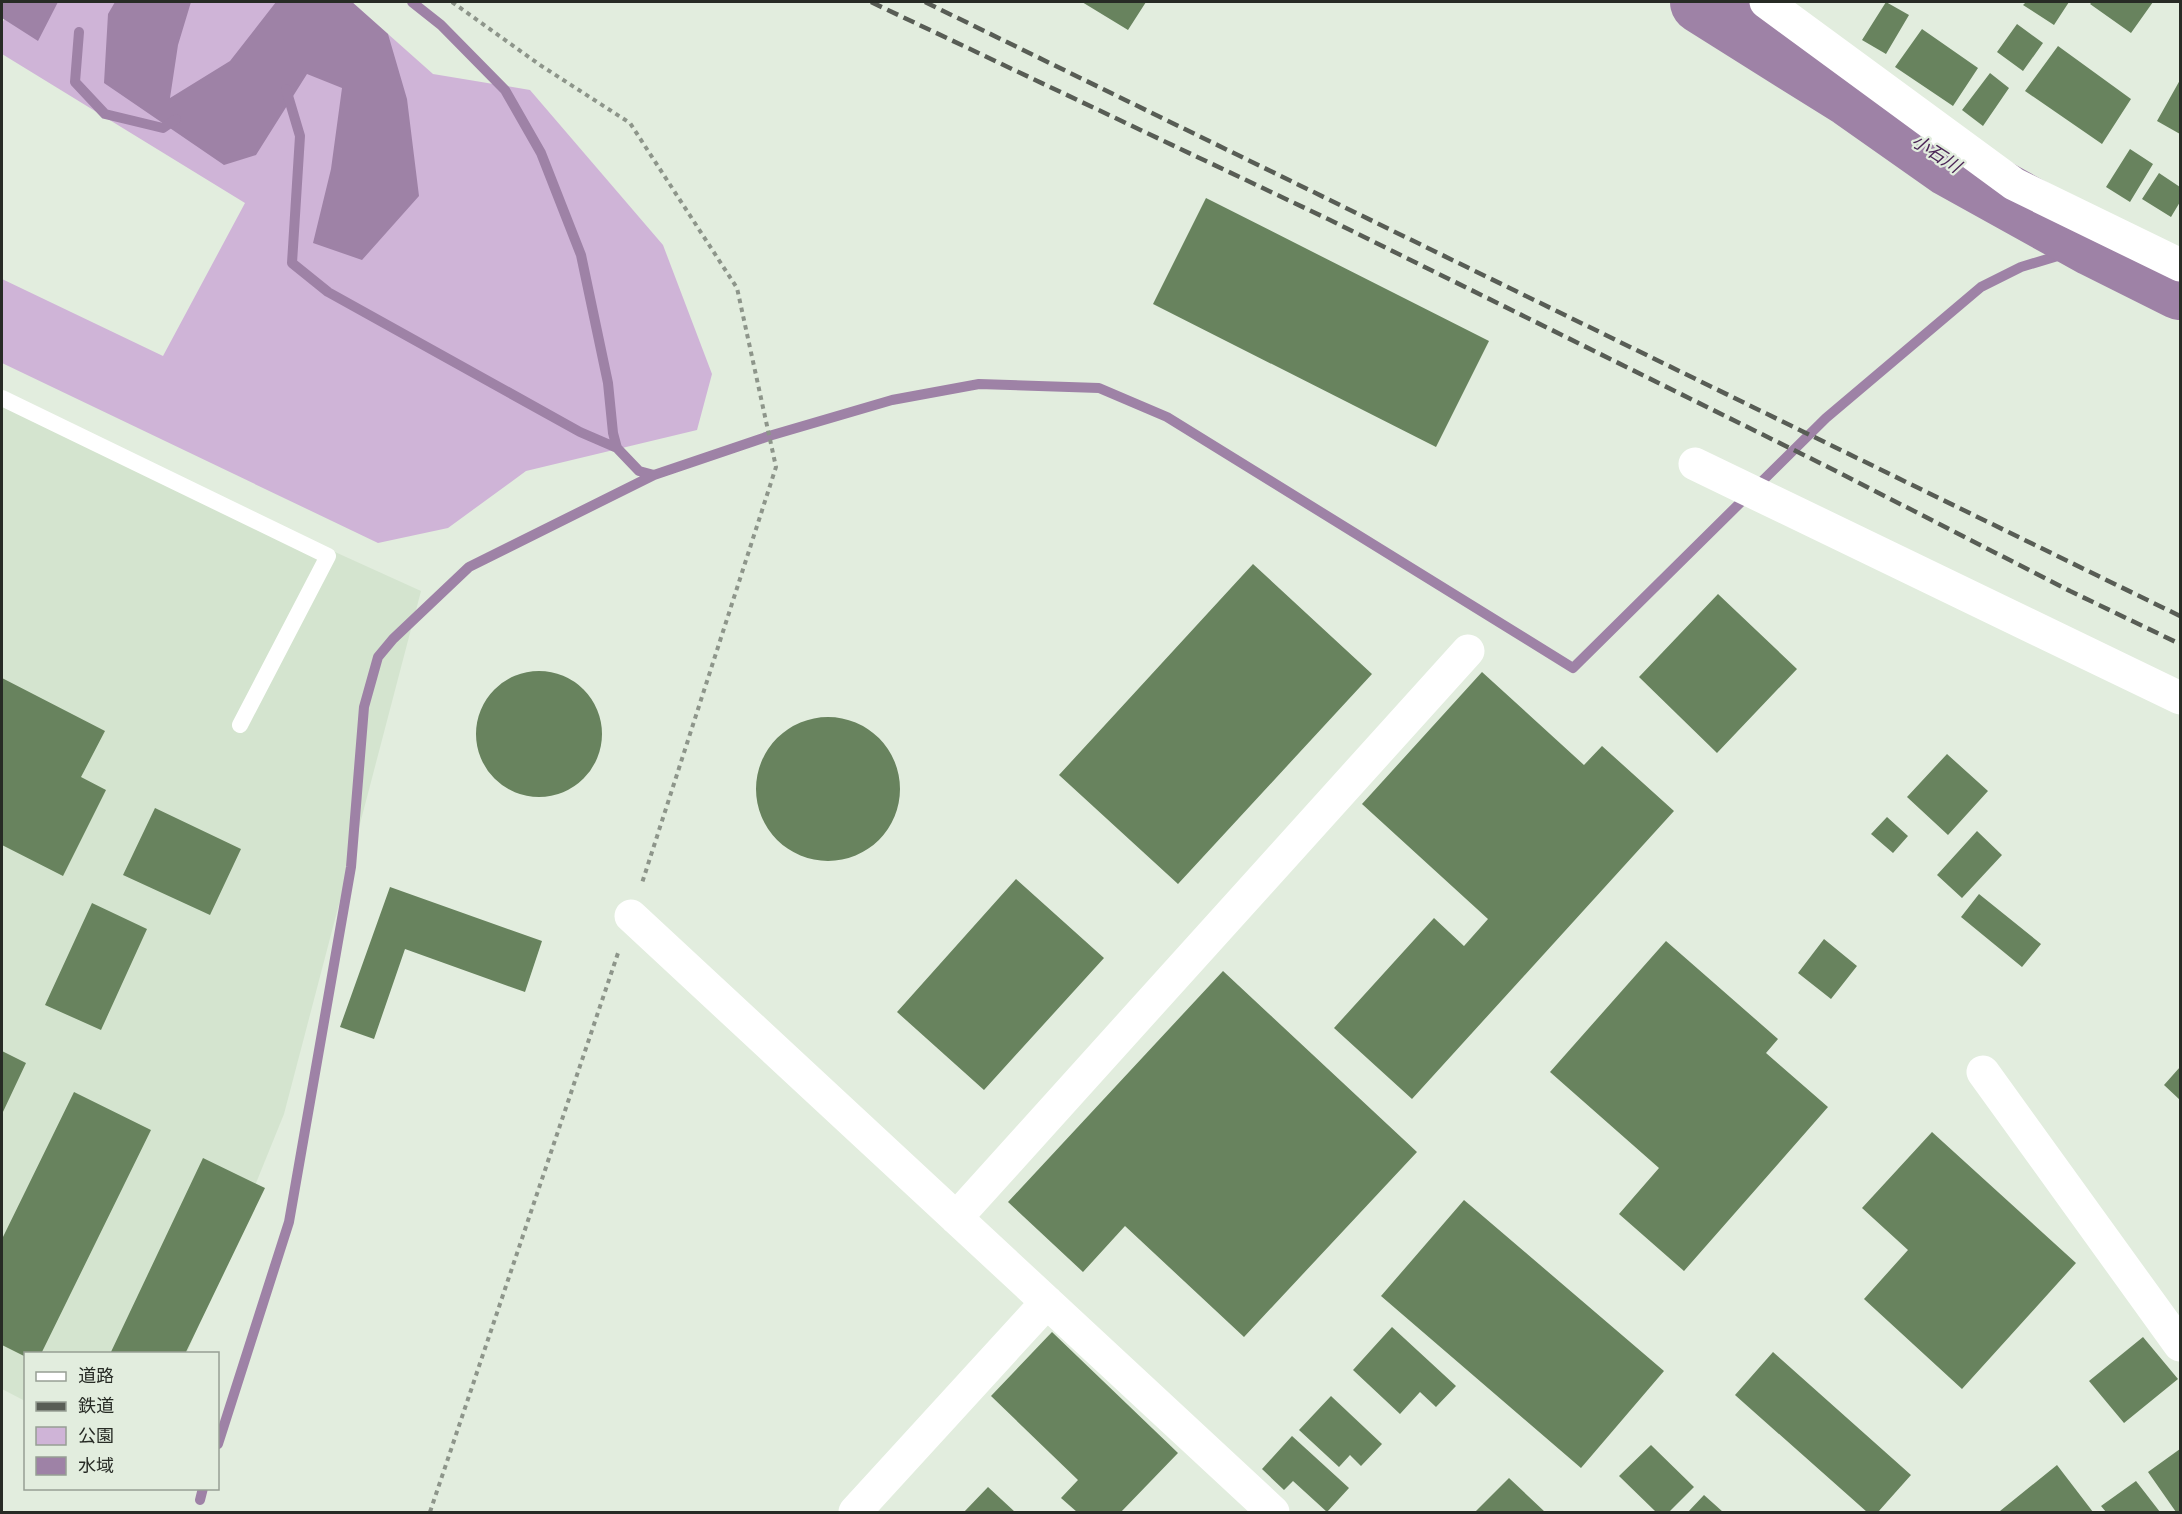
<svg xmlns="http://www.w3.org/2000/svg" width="2182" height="1514" font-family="'Source Sans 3','Noto Sans JP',sans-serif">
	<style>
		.built { fill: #d4e4cf }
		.green { fill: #cfb4d7 }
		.water { fill: #9e82a6 }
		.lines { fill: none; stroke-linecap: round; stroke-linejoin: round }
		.stream { stroke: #9e82a6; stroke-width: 10 }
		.river { stroke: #9e82a6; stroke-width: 64 }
		.building { fill: #68835e }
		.path { stroke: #8d958a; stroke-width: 4; stroke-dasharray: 4.5 4.5; stroke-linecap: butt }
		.service { stroke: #fff; stroke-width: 16 }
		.minor { stroke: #fff; stroke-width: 33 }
		.tertiary { stroke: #fff; stroke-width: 33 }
		.rail { stroke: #585d55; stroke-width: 4.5; stroke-dasharray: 12 6; stroke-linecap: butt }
		.labels { text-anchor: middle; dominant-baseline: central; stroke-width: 4.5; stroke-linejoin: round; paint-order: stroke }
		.water-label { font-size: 18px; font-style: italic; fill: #4b2656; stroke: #e2edde }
	</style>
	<rect width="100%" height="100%" fill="#e2edde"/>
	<!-- built -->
	<path class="built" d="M 2,401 L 421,591 L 284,1114 L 187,1353 L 26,1354 L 25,1401 L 2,1389 Z"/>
	<!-- green -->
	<path class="green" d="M 15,2 L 352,2 L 433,74 L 530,90 L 663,245 L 712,374 L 697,430 L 526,471 L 448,528 L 378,543 L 2,363 L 2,279 L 163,356 L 245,203 L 2,54 L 2,23 Z"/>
	<!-- water -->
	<path class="water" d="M 2,2 L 58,2 L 38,41 L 2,18 Z
		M 115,2 L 191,2 L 178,45 L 170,98 L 230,61 L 276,2 L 352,2 L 388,34 L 407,99 L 419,196 L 362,260 L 313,243 L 331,169 L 342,88 L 307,74 L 256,155 L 224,165 L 104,83 L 108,14 Z"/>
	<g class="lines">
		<!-- stream -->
		<path class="stream" d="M 412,2 L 441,25 L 505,90 L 541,153 L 581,255 L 608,383 L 613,433 L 617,448
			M 79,32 L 75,82 L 105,114 L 163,128 L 176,119
			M 286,89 L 300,136 L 292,263 L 328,292 L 580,432 L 617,448 L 639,471 L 654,475
			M 218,1444 L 289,1222 L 351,867 L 364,707 L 378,657 L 393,639 L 469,567 L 654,475 L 769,436 L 892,400 L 979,384 L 1099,388 L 1167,417 L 1573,668 L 1826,418 L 1981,287 L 2021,267 L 2094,245
			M 200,1500 L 203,1488"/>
		<!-- river -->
		<path class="river" d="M 1702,2 L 1852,96 L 1950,165 L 2094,245 L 2180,288"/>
	</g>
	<!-- building -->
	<path class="building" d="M 1082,2 L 1146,2 L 1128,30 Z
		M 1886,2 L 1909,15 L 1886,54 L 1862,40 Z
		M 2026,2 L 2069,2 L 2054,25 L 2023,5 Z
		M 2092,2 L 2153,2 L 2131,33 L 2090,4 Z
		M 2017,24 L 2043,43 L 2023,71 L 1997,52 Z
		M 1922,29 L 1978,68 L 1953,106 L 1895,67 Z
		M 2058,46 L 2131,99 L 2102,144 L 2025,91 Z
		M 1990,73 L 2009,88 L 1983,126 L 1962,110 Z
		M 2180,80 L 2180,134 L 2157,121 Z
		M 2130,149 L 2153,164 L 2130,202 L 2106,187 Z
		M 2159,173 L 2180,187 L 2180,202 L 2171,217 L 2142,199 Z
		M 1206,198 L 1489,341 L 1436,447 L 1153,304 Z
		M 1253,564 L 1372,674 L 1178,884 L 1059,775 Z
		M 1718,594 L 1797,669 L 1717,753 L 1639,677 Z
		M476 734a63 63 0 1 1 126 0a63 63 0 1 1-126 0Z
		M 1482,672 L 1584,765 L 1602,746 L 1674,811 L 1412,1099 L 1334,1028 L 1434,918 L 1464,946 L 1488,919 L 1362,804 Z
		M 2,678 L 105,731 L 81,777 L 106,790 L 63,876 L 2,845 Z
		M756 789a72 72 0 1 1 144 0a72 72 0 1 1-144 0Z
		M 1947,754 L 1988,791 L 1948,835 L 1907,797 Z
		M 155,808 L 241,849 L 210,915 L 123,875 Z
		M 1887,817 L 1908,836 L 1893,853 L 1871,834 Z
		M 1977,831 L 2002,855 L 1962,898 L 1937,875 Z
		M 1016,879 L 1104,958 L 984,1090 L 897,1012 Z
		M 390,887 L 542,941 L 525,992 L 405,949 L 374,1039 L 340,1027 Z
		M 1979,894 L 2041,944 L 2022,967 L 1961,917 Z
		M 92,903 L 147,929 L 101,1030 L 45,1005 Z
		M 1824,939 L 1857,966 L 1831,999 L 1798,973 Z
		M 1666,941 L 1778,1039 L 1766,1053 L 1828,1107 L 1684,1271 L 1619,1214 L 1659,1168 L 1550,1072 Z
		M 1223,971 L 1417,1152 L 1244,1337 L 1125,1226 L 1083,1272 L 1008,1202 Z
		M 2,1051 L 26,1063 L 2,1114 Z
		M 2180,1067 L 2180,1100 L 2164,1085 Z
		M 74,1092 L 151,1130 L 41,1354 L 26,1354 L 26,1357 L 2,1345 L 2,1239 Z
		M 1932,1132 L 2076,1263 L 1962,1389 L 1864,1299 L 1908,1250 L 1862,1208 Z
		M 203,1158 L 265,1188 L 185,1354 L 110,1354 Z
		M 1464,1200 L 1664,1371 L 1581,1468 L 1381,1296 Z
		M 1392,1327 L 1456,1386 L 1436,1407 L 1420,1392 L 1400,1414 L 1353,1370 Z
		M 1052,1332 L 1178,1453 L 1121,1512 L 1077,1512 L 1061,1498 L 1078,1480 L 991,1396 Z
		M 2143,1337 L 2178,1379 L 2124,1423 L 2089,1381 Z
		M 1773,1352 L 1911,1475 L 1878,1512 L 1867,1512 L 1735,1395 Z
		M 1331,1396 L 1382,1444 L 1361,1466 L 1350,1455 L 1339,1467 L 1299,1430 Z
		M 1292,1436 L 1349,1488 L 1327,1512 L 1293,1481 L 1284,1490 L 1262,1469 Z
		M 1651,1445 L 1694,1487 L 1669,1512 L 1656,1512 L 1619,1476 Z
		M 2180,1449 L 2180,1512 L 2176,1512 L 2148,1472 Z
		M 2057,1465 L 2093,1512 L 2001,1512 L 2000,1511 Z
		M 1509,1478 L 1545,1512 L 1475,1512 Z
		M 2136,1481 L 2160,1512 L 2106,1512 L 2101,1506 Z
		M 988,1487 L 1015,1512 L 964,1512 Z
		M 1704,1495 L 1723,1512 L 1688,1512 Z"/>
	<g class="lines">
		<!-- path -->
		<path class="path" d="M 452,2 L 540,65 L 630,123 L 737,288 L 776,467 L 642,883
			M 430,1512 L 618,953"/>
		<!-- service -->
		<path class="service" d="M 2,398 L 328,556 L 240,725"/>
		<!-- minor -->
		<path class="minor" d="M 1766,2 L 2014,184 L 2180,265
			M 631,916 L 1273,1512
			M 1983,1072 L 2180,1345
			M 956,1218 L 1468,651
			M 855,1512 L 1047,1302"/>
		<!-- tertiary -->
		<path class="tertiary" d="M 1695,464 L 2180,698"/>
		<!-- rail -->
		<path class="rail" d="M 871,2 L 1328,219 L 1828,467 L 2070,591 L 2180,644
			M 925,2 L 2180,616"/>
	</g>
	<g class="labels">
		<!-- water labels -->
		<g class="water-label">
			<text transform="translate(1936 154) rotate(33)">小石川</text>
		</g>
	</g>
	<!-- border -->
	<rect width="2182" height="1514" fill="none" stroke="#272b25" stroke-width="6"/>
	<!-- legend -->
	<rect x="24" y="1352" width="195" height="138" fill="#e2edde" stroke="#979f94" stroke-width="1.5"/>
	<rect x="36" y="1372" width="30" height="9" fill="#ffffff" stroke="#979f94" stroke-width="1.5"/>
	<text x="78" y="1382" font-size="18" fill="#272b25">道路</text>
	<rect x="36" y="1402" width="30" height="9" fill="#585d55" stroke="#979f94" stroke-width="1.5"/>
	<text x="78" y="1412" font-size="18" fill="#272b25">鉄道</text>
	<rect x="36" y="1427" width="30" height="18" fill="#cfb4d7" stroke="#979f94" stroke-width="1.5"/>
	<text x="78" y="1442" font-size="18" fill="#272b25">公園</text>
	<rect x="36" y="1457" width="30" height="18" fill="#9e82a6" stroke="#979f94" stroke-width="1.5"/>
	<text x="78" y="1472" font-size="18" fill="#272b25">水域</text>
</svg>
